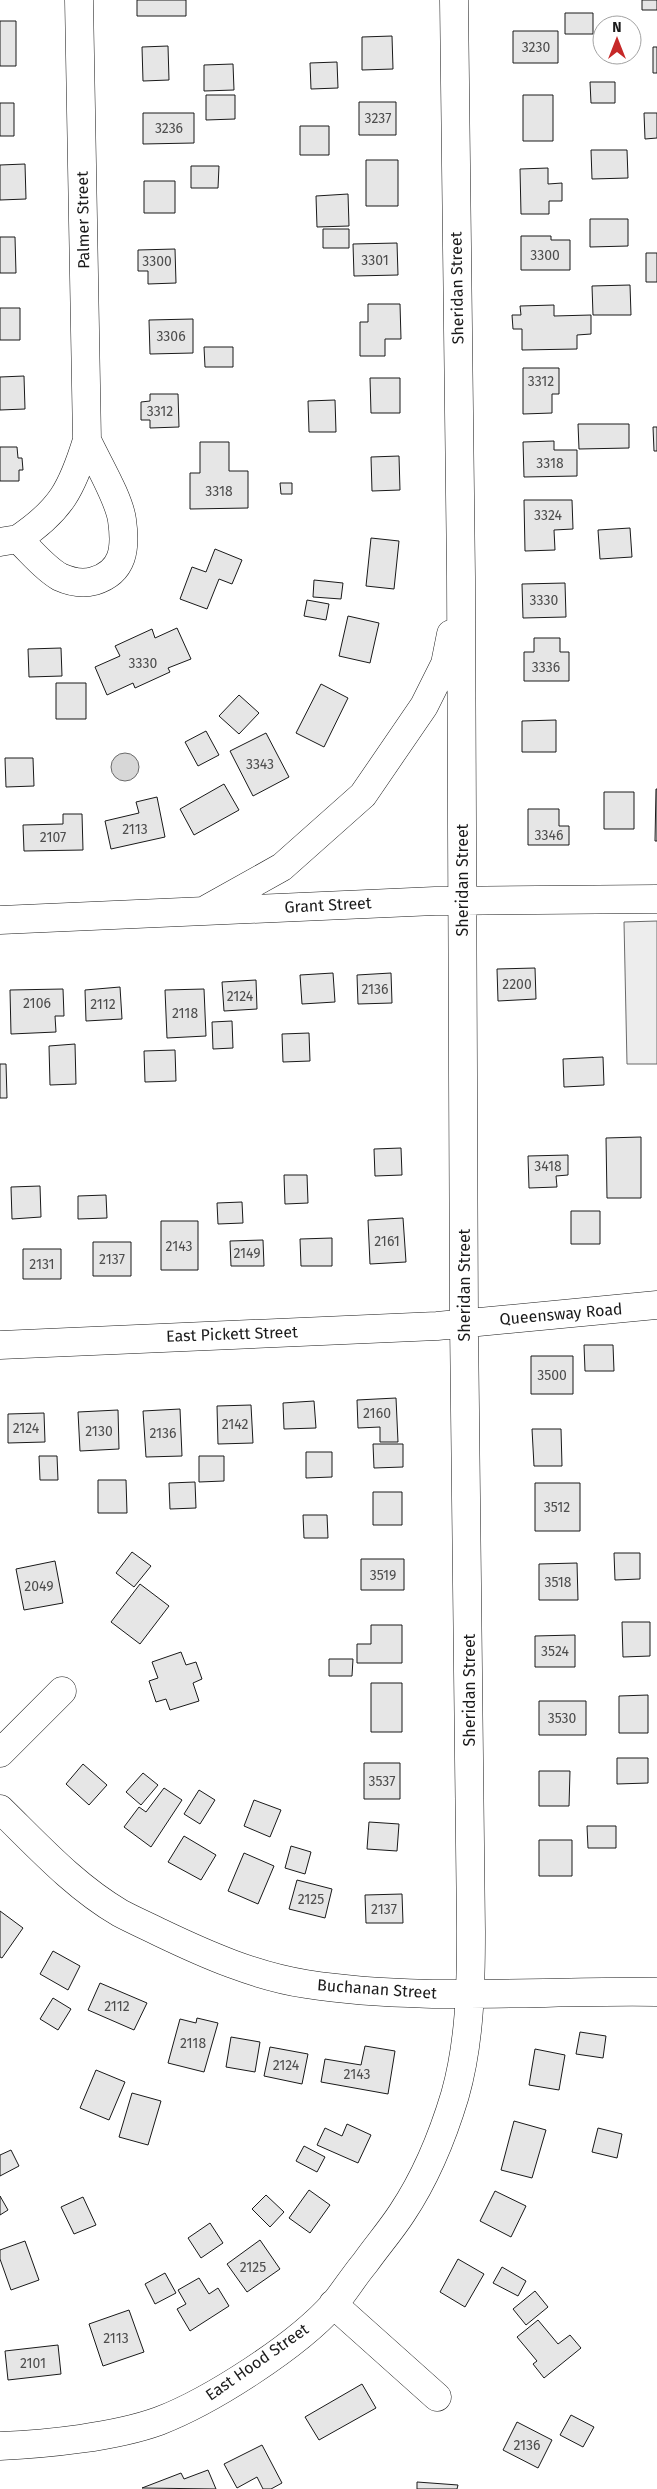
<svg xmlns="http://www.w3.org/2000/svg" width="657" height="2489" font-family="'Fira Sans',sans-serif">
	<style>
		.built { fill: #ededed; stroke: #6a6a6a }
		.water { fill: #d7d7d7; stroke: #6a6a6a }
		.building { fill: #e6e6e6; stroke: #1a1a1a }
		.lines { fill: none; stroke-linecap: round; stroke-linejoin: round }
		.minor-casing { stroke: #1a1a1a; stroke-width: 29 }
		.minor { stroke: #fff; stroke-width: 28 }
		.labels { text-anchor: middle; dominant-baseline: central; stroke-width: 4; stroke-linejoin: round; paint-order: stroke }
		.number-label { font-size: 14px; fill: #4d4d4d }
		.street-label { font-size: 16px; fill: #1a1a1a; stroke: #fff }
	</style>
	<rect width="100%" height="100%" fill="#fff"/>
	<!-- built -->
	<path class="built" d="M 657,921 L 657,1064 L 627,1064 L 624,922 Z"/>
	<!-- water -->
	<path class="water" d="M111 767a14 14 0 1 1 28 0a14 14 0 1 1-28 0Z"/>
	<!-- building -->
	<path class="building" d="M 137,0 L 186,0 L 186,16 L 137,16 Z
		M 642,0 L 657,0 L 657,10 L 642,10 Z
		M 565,13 L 593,13 L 593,34 L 565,34 Z
		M 0,21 L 16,21 L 16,66 L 0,66 Z
		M 513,31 L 558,31 L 558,63 L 513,63 Z
		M 392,36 L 393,69 L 362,70 L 362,37 Z
		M 168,46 L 169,80 L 143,81 L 142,47 Z
		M 653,47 L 657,47 L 657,73 L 653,73 Z
		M 337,62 L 338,88 L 311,89 L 310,63 Z
		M 233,64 L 234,90 L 204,91 L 204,65 Z
		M 590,82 L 615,82 L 615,103 L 591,103 Z
		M 206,95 L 235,95 L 235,119 L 206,120 Z
		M 523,95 L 553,95 L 553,141 L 523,141 Z
		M 359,102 L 396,102 L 396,135 L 359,135 Z
		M 0,103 L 14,103 L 14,136 L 0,136 Z
		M 143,113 L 194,113 L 194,143 L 143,144 Z
		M 644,113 L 657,113 L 657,138 L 645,139 Z
		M 300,126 L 329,126 L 329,155 L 300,155 Z
		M 591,150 L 627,150 L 628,178 L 592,179 Z
		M 366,160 L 398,160 L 398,206 L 366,206 Z
		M 25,164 L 26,199 L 0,200 L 0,165 Z
		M 191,166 L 219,166 L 218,188 L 191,188 Z
		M 548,168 L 548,184 L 562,183 L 562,201 L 549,201 L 549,214 L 521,214 L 520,169 Z
		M 144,181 L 175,181 L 175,213 L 144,213 Z
		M 348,194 L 349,226 L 317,227 L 316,196 Z
		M 590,219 L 628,219 L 628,246 L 590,247 Z
		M 323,229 L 349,229 L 349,248 L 323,248 Z
		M 521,236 L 551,236 L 551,240 L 570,240 L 570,270 L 521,270 Z
		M 0,237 L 15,237 L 16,273 L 0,273 Z
		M 397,243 L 398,275 L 354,276 L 353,244 Z
		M 175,249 L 176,283 L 148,284 L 148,271 L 138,271 L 138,250 Z
		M 646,253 L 657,253 L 657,282 L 646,282 Z
		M 630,285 L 631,315 L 593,315 L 592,286 Z
		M 368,304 L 400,304 L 401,339 L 385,339 L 385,356 L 360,356 L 360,322 L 368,322 Z
		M 554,305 L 554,316 L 591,315 L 591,334 L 577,335 L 577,349 L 522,350 L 522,329 L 513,329 L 512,315 L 521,315 L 520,306 Z
		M 0,308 L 20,308 L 20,340 L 0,340 Z
		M 193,319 L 193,353 L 150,354 L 149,320 Z
		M 204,347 L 233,347 L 233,367 L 205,367 Z
		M 523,368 L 559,368 L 559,394 L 552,394 L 552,413 L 523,414 Z
		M 24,376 L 25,409 L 0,410 L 0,377 Z
		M 370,378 L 400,378 L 400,413 L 371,413 Z
		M 150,394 L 178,394 L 179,427 L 150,428 L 150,420 L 141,420 L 141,402 L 150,401 Z
		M 335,400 L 336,432 L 309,432 L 308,401 Z
		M 578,424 L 629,424 L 629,448 L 579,449 Z
		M 653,427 L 657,427 L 657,451 L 654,451 Z
		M 554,441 L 554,450 L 577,450 L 577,476 L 524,477 L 523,442 Z
		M 200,442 L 229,442 L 229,471 L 248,471 L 248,508 L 190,509 L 190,473 L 200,473 Z
		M 0,447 L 17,447 L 18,458 L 22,458 L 23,470 L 19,470 L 19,481 L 0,481 Z
		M 399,456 L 400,490 L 372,491 L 371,457 Z
		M 280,483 L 292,483 L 292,494 L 281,494 Z
		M 524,500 L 572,500 L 573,529 L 554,530 L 555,550 L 525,551 Z
		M 630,528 L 632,557 L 600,559 L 598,530 Z
		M 371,538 L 399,541 L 394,589 L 366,586 Z
		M 215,549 L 242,560 L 232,584 L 219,579 L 207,609 L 180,599 L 192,567 L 206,572 Z
		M 314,580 L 343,583 L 341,599 L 313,597 Z
		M 565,583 L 566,617 L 523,618 L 522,584 Z
		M 307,600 L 329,604 L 326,620 L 304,616 Z
		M 348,616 L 379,623 L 370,663 L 339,656 Z
		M 177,628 L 191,659 L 168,668 L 170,672 L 135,688 L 133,683 L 107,695 L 95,667 L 120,656 L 115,646 L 152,629 L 155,638 Z
		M 534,638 L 560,638 L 560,652 L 569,652 L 569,681 L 524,681 L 524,652 L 534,652 Z
		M 61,648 L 62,676 L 29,677 L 28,649 Z
		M 56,683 L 86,683 L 86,719 L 56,719 Z
		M 321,684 L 348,698 L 324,747 L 296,733 Z
		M 239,695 L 259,713 L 239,734 L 219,716 Z
		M 556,720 L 556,752 L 522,752 L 522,721 Z
		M 206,731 L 219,755 L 198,766 L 185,742 Z
		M 266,733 L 289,777 L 253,796 L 230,751 Z
		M 5,758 L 33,758 L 34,786 L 6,787 Z
		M 224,784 L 239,810 L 194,835 L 180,809 Z
		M 656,789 L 657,789 L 657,841 L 655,841 Z
		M 604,792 L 634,792 L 634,829 L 604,829 Z
		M 157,797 L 165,837 L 111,849 L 105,821 L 139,813 L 136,802 Z
		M 528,809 L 559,809 L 559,826 L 569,826 L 569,845 L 528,845 Z
		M 63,814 L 82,814 L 83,850 L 24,851 L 23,825 L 63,824 Z
		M 535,968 L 536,999 L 498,1001 L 497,969 Z
		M 333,973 L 335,1002 L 302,1004 L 300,975 Z
		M 391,973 L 392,1003 L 358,1004 L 357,975 Z
		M 256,980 L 257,1009 L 224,1011 L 222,982 Z
		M 120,987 L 122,1019 L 86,1021 L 85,990 Z
		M 63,989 L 64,1016 L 55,1016 L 56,1032 L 11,1034 L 10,990 Z
		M 204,989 L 206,1036 L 167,1038 L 165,990 Z
		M 232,1021 L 233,1048 L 213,1049 L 212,1022 Z
		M 309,1033 L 310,1061 L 283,1062 L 282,1034 Z
		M 75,1044 L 76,1084 L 50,1085 L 49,1046 Z
		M 175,1050 L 176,1081 L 145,1082 L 144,1051 Z
		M 603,1057 L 604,1085 L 564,1087 L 563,1059 Z
		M 0,1064 L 6,1064 L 7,1098 L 0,1098 Z
		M 641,1137 L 641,1198 L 607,1198 L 606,1138 Z
		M 401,1148 L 402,1175 L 375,1176 L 374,1149 Z
		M 568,1155 L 568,1175 L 556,1176 L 557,1187 L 529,1188 L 528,1156 Z
		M 284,1175 L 307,1175 L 308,1203 L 285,1204 Z
		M 40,1186 L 41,1217 L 12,1219 L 11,1187 Z
		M 106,1195 L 107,1218 L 78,1219 L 78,1196 Z
		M 242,1202 L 243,1223 L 218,1224 L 217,1203 Z
		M 571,1211 L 600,1211 L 600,1244 L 571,1244 Z
		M 403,1218 L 406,1262 L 370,1264 L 368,1220 Z
		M 161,1221 L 198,1221 L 198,1270 L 161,1270 Z
		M 332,1238 L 332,1266 L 301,1266 L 300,1239 Z
		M 263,1240 L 264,1266 L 231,1266 L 230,1241 Z
		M 93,1242 L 131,1242 L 131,1276 L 93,1276 Z
		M 23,1249 L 61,1249 L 61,1279 L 23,1279 Z
		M 584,1345 L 613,1345 L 614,1371 L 585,1371 Z
		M 531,1356 L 573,1356 L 573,1394 L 531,1394 Z
		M 396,1398 L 398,1442 L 380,1442 L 380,1427 L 358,1428 L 357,1400 Z
		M 314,1401 L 316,1428 L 284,1429 L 283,1403 Z
		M 251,1405 L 253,1443 L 218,1444 L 217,1406 Z
		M 180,1409 L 182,1456 L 146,1457 L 143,1411 Z
		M 118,1410 L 119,1449 L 80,1451 L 78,1412 Z
		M 44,1413 L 45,1442 L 8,1443 L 8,1414 Z
		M 532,1429 L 561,1429 L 562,1466 L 534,1466 Z
		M 373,1444 L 403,1444 L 403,1467 L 374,1468 Z
		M 306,1452 L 332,1452 L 332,1477 L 306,1478 Z
		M 39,1456 L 57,1456 L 58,1480 L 40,1480 Z
		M 199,1456 L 224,1456 L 224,1481 L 199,1482 Z
		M 98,1480 L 126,1480 L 127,1513 L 98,1513 Z
		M 195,1482 L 196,1508 L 170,1509 L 169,1483 Z
		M 535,1483 L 580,1483 L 580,1531 L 535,1531 Z
		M 373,1492 L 402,1492 L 402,1525 L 373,1525 Z
		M 303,1515 L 327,1515 L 328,1538 L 304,1538 Z
		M 132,1552 L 151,1566 L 134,1587 L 116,1573 Z
		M 614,1553 L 640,1553 L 640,1579 L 615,1580 Z
		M 361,1559 L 404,1559 L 404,1590 L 361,1590 Z
		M 55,1561 L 63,1603 L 24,1610 L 16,1569 Z
		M 577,1563 L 578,1600 L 539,1600 L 539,1564 Z
		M 140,1584 L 169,1606 L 140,1644 L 111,1622 Z
		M 622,1622 L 650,1622 L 650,1656 L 623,1657 Z
		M 371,1625 L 402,1625 L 402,1663 L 357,1663 L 357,1644 L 371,1644 Z
		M 575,1635 L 575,1667 L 535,1667 L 535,1636 Z
		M 181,1652 L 186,1665 L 196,1662 L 202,1679 L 193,1683 L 199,1701 L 170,1710 L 166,1699 L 156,1702 L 149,1681 L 158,1678 L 152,1662 Z
		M 329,1659 L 353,1659 L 352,1676 L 329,1676 Z
		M 371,1683 L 402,1683 L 402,1732 L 371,1732 Z
		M 648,1695 L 648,1733 L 619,1733 L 619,1696 Z
		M 539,1701 L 586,1701 L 586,1735 L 539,1735 Z
		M 617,1758 L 648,1758 L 648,1783 L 617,1784 Z
		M 364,1763 L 400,1763 L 400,1799 L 364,1799 Z
		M 83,1764 L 107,1785 L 89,1805 L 66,1784 Z
		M 539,1771 L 570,1771 L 569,1806 L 539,1806 Z
		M 143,1773 L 158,1785 L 141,1805 L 126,1792 Z
		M 164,1788 L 182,1800 L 151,1847 L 124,1827 L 139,1807 L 146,1812 Z
		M 199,1790 L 215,1800 L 200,1824 L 184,1814 Z
		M 254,1800 L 281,1810 L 270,1837 L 244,1826 Z
		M 369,1822 L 399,1824 L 397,1851 L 367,1849 Z
		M 587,1826 L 616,1826 L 616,1848 L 588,1848 Z
		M 184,1836 L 216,1855 L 201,1880 L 168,1862 Z
		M 539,1840 L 572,1840 L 572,1876 L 539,1876 Z
		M 291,1846 L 311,1852 L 305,1874 L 285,1868 Z
		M 244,1853 L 274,1866 L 258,1904 L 228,1891 Z
		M 297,1880 L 332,1889 L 325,1918 L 289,1909 Z
		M 402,1894 L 403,1923 L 366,1923 L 365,1895 Z
		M 0,1911 L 23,1928 L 2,1958 L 0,1957 Z
		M 53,1951 L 80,1966 L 68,1990 L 40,1974 Z
		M 100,1983 L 147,2003 L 134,2030 L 88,2010 Z
		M 53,1998 L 71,2009 L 58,2030 L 40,2019 Z
		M 197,2018 L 218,2023 L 204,2072 L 168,2063 L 180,2019 L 196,2023 Z
		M 580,2032 L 606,2036 L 603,2058 L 576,2054 Z
		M 231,2037 L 260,2042 L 255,2072 L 226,2067 Z
		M 365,2046 L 395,2051 L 388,2094 L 321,2082 L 325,2059 L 361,2065 Z
		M 270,2047 L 308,2054 L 302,2084 L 264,2076 Z
		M 535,2049 L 565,2055 L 559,2090 L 529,2085 Z
		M 96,2070 L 125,2082 L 109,2120 L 80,2108 Z
		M 132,2093 L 161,2101 L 148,2145 L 119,2137 Z
		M 514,2121 L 546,2130 L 532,2178 L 501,2170 Z
		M 347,2124 L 371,2135 L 358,2163 L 317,2145 L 325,2128 L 342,2136 Z
		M 598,2128 L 622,2134 L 617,2158 L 592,2152 Z
		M 304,2146 L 325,2157 L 317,2172 L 296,2161 Z
		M 11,2150 L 19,2166 L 0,2176 L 0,2155 Z
		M 309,2190 L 330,2205 L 310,2233 L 289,2218 Z
		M 495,2191 L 526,2206 L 511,2237 L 480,2221 Z
		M 266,2195 L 284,2212 L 270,2227 L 252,2209 Z
		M 0,2196 L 8,2210 L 0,2215 Z
		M 83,2197 L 96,2225 L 74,2234 L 61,2207 Z
		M 210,2223 L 223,2243 L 201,2258 L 188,2238 Z
		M 260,2240 L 280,2269 L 247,2292 L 227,2264 Z
		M 25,2241 L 39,2280 L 11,2290 L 0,2259 L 0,2250 Z
		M 458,2259 L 484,2274 L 465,2307 L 440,2292 Z
		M 502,2267 L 526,2281 L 518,2296 L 493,2283 Z
		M 165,2273 L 176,2293 L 155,2304 L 145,2284 Z
		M 199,2278 L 209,2294 L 218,2288 L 229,2306 L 190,2331 L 177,2309 L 186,2304 L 178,2290 Z
		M 535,2291 L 548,2307 L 526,2325 L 513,2309 Z
		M 129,2310 L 144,2352 L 103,2366 L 89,2324 Z
		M 538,2320 L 558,2344 L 570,2335 L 581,2348 L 544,2378 L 533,2364 L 537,2361 L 517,2337 Z
		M 58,2345 L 61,2374 L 8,2380 L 5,2351 Z
		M 362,2384 L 376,2408 L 319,2440 L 305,2417 Z
		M 571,2415 L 594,2427 L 583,2447 L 560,2435 Z
		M 517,2422 L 552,2440 L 538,2468 L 503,2450 Z
		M 262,2445 L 282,2483 L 271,2489 L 263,2489 L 257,2477 L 237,2488 L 224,2464 Z
		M 208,2470 L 216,2489 L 142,2488 L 181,2473 L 184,2479 Z
		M 417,2482 L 458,2485 L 457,2489 L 417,2489 Z"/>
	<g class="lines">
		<defs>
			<path id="minor" d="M 18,539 C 61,510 72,489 87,440 L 79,0
				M 0,542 L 18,539 C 31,551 44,568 60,577 C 71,582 83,584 94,581 C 124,572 126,548 122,520 C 119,498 97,462 87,440
				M 207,909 L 282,867 L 363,795 L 424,706 L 445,664 L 451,634
				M 0,920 L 435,901 L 657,899
				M 0,1345 L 437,1326 L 657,1305
				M 0,1753 L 62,1691
				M 0,1809 C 38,1846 74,1886 120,1913 C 133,1920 147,1926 161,1933 C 207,1955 255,1976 306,1984 C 422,2002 540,1990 657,1992
				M 333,2304 L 437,2397
				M 0,2446 C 47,2444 115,2437 159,2421 C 211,2401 297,2346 334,2304 C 345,2291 354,2276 365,2263 C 377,2246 391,2230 402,2213 C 426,2177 443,2135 455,2095 C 470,2042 471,1986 471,1931 L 464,1323 L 461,576 L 454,0"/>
		</defs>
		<!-- minor casing -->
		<use href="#minor" class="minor-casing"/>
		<!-- minor -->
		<use href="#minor" class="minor"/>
	</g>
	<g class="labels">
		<!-- number labels -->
		<g class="number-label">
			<text x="536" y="47">3230</text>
			<text x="378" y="118">3237</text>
			<text x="169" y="128">3236</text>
			<text x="545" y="255">3300</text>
			<text x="375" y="260">3301</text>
			<text x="157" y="261">3300</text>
			<text x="171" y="336">3306</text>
			<text x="541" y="381">3312</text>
			<text x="160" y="411">3312</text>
			<text x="550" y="463">3318</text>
			<text x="219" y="491">3318</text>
			<text x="548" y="515">3324</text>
			<text x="544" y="600">3330</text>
			<text x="143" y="663">3330</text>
			<text x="546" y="667">3336</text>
			<text x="260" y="764">3343</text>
			<text x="135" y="829">2113</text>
			<text x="549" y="835">3346</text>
			<text x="53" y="837">2107</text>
			<text x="517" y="984">2200</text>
			<text x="375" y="989">2136</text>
			<text x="240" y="996">2124</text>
			<text x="37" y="1003">2106</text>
			<text x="103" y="1004">2112</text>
			<text x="185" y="1013">2118</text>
			<text x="548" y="1166">3418</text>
			<text x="387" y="1241">2161</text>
			<text x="179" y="1246">2143</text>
			<text x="247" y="1253">2149</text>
			<text x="112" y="1259">2137</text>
			<text x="42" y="1264">2131</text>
			<text x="552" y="1375">3500</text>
			<text x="377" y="1413">2160</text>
			<text x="235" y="1424">2142</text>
			<text x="26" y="1428">2124</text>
			<text x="99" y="1431">2130</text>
			<text x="163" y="1433">2136</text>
			<text x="557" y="1507">3512</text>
			<text x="383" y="1575">3519</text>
			<text x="558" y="1582">3518</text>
			<text x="39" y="1586">2049</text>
			<text x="555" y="1651">3524</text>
			<text x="562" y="1718">3530</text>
			<text x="382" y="1781">3537</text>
			<text x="311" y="1899">2125</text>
			<text x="384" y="1909">2137</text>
			<text x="117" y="2006">2112</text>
			<text x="193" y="2043">2118</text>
			<text x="286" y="2065">2124</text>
			<text x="357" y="2074">2143</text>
			<text x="253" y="2267">2125</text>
			<text x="116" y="2338">2113</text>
			<text x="33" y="2363">2101</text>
			<text x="527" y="2445">2136</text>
		</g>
		<!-- street labels -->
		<g class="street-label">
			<text transform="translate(83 220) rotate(-91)">Palmer Street</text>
			<text transform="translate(457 288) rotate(-91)">Sheridan Street</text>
			<text transform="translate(462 880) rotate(-90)">Sheridan Street</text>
			<text transform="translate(328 905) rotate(-3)">Grant Street</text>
			<text transform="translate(464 1285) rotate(-90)">Sheridan Street</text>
			<text transform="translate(561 1314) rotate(-5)">Queensway Road</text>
			<text transform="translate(232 1334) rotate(-2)">East Pickett Street</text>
			<text transform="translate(469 1690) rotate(-90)">Sheridan Street</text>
			<text transform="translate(377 1989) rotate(4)">Buchanan Street</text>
			<text transform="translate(257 2362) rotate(-35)">East Hood Street</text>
		</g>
	</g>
	<!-- north arrow -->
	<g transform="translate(617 40)"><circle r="24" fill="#ffffff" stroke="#a3a3a3"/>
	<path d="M0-4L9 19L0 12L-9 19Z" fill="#c62828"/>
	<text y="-8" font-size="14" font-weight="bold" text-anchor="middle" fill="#1a1a1a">N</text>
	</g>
</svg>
